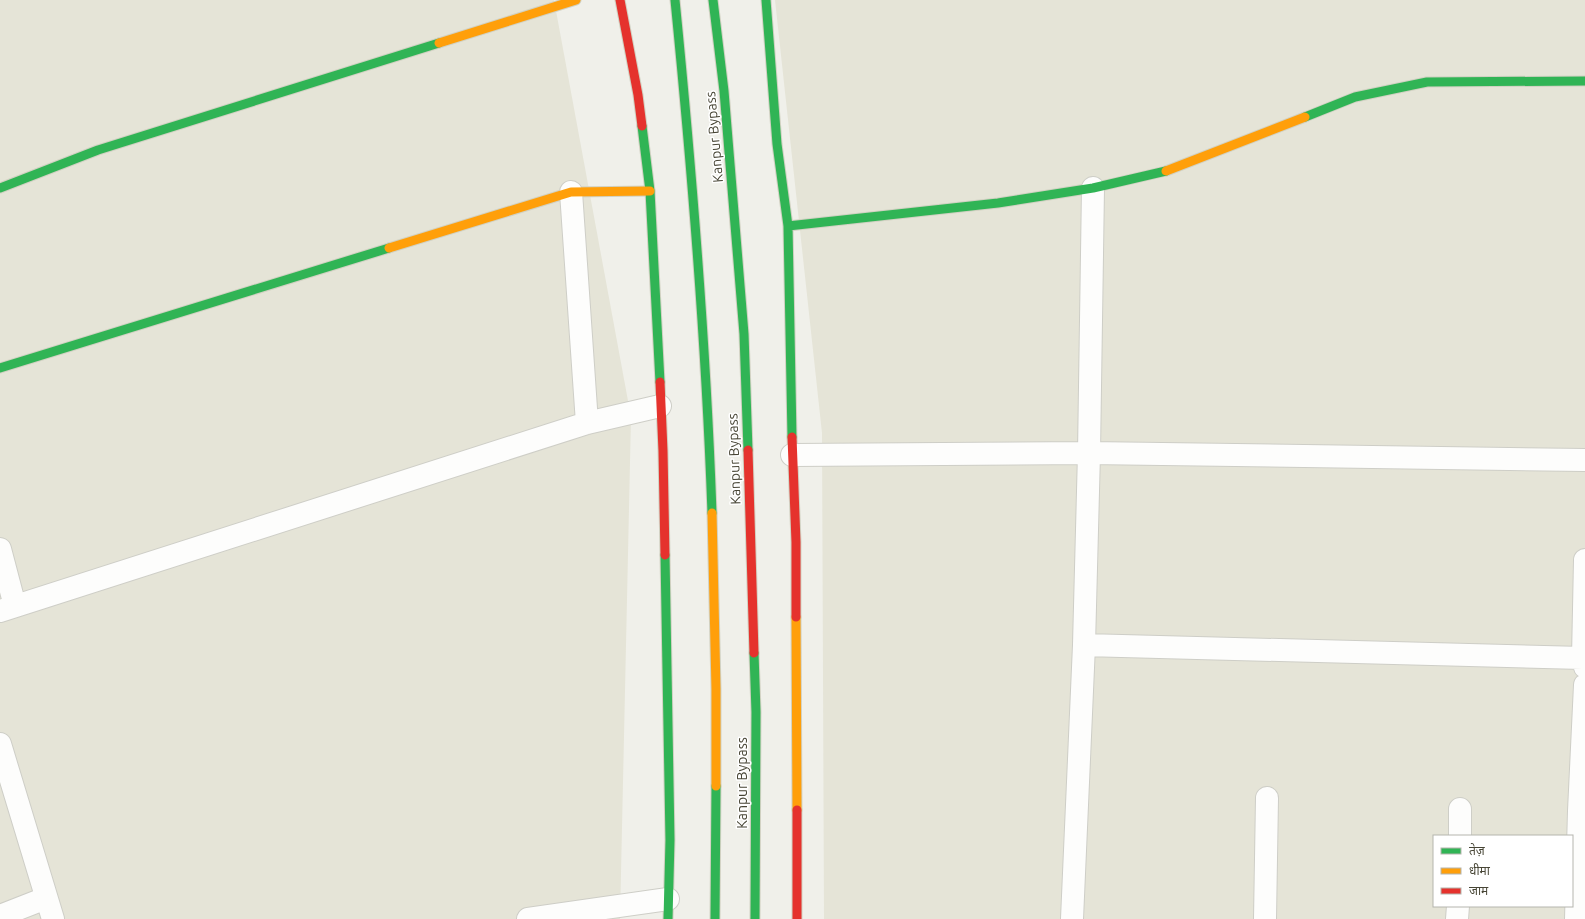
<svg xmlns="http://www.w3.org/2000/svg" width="1585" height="919" font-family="Ubuntu,'Noto Sans Devanagari',sans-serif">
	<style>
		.residential { fill: #e5e4d7; fill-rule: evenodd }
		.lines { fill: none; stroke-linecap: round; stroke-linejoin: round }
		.street-casing { stroke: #cecec7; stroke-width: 24 }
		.fast-casing { stroke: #d1d1c2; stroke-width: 11 }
		.slow-casing { stroke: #d1d1c2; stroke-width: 11 }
		.jam-casing { stroke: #d1d1c2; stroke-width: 11 }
		.street { stroke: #fdfdfc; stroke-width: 22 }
		.fast { stroke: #30b455; stroke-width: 9 }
		.slow { stroke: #ff9f0a; stroke-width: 9 }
		.jam { stroke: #e5322d; stroke-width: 9 }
		.labels { text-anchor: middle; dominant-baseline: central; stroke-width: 3; stroke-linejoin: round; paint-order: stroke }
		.street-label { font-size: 14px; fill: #474535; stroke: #fff }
	</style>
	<rect width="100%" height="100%" fill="#f0f0ea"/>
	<!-- residential -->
	<path class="residential" d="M 0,0 L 554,0 L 631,417 L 620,919 L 0,919 Z
		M 775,0 L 1585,0 L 1585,919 L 824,919 L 822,433 ZM 1434,836 L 1572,836 L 1572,906 L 1434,906 Z"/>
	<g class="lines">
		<defs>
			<path id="street" d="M 571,192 L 587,423
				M 792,455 L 1089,453 L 1585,460
				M 0,549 L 15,606
				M 1585,560 L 1583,658 L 1585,667
				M 0,611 L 587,423 L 660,406
				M 1084,645 L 1583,658
				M 0,744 L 53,919
				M 1460,836 L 1460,809
				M 0,916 L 46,898
				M 528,919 L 668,899
				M 1072,919 L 1084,645 L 1089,453 L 1093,188
				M 1265,919 L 1267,798
				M 1457,919 L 1458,906
				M 1576,919 L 1579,811 L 1585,685"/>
			<path id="fast" d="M 675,0 C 692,171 706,341 712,513
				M 713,0 L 724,91 L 744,334 L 748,450
				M 766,0 L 777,144 L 788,226 L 792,437
				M 1305,117 L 1355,97 L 1427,82 L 1585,81
				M 642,126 L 650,191 L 660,382
				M 0,188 L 98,150 L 439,43
				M 788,226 L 998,203 L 1093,188 L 1166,171
				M 0,368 L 389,248
				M 665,555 L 670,840 L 668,919
				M 754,653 L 756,712 L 755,919
				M 715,919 L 716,786"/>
			<path id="slow" d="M 439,43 L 576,0
				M 1166,171 L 1305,117
				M 389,248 L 571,192 L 650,191
				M 712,513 L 716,689 L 716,786
				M 796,617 L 797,810"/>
			<path id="jam" d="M 620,0 L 638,95 L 642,126
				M 660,382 L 663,451 L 665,555
				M 792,437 L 796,542 L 796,617
				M 748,450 L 754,653
				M 797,810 L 797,919"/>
		</defs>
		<!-- street casing -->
		<use href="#street" class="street-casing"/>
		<!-- fast casing -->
		<use href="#fast" class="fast-casing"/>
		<!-- slow casing -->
		<use href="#slow" class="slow-casing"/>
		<!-- jam casing -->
		<use href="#jam" class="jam-casing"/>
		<!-- street -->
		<use href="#street" class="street"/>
		<!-- fast -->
		<use href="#fast" class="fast"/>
		<!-- slow -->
		<use href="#slow" class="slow"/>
		<!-- jam -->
		<use href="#jam" class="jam"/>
	</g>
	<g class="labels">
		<!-- street labels -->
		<g class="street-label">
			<text transform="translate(714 137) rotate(-95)">Kanpur Bypass</text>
			<text transform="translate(734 459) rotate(-92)">Kanpur Bypass</text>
			<text transform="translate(742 783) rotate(-90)">Kanpur Bypass</text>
		</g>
	</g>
	<!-- legend -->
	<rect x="1433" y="835" width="140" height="72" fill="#ffffff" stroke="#b5b5ae"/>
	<rect x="1441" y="848" width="20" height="6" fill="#30b455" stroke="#b5b5ae"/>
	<text x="1469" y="855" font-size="12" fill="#474535">तेज़</text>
	<rect x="1441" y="868" width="20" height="6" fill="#ff9f0a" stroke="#b5b5ae"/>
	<text x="1469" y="875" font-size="12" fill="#474535">धीमा</text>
	<rect x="1441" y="888" width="20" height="6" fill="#e5322d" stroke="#b5b5ae"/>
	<text x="1469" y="895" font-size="12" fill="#474535">जाम</text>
</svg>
